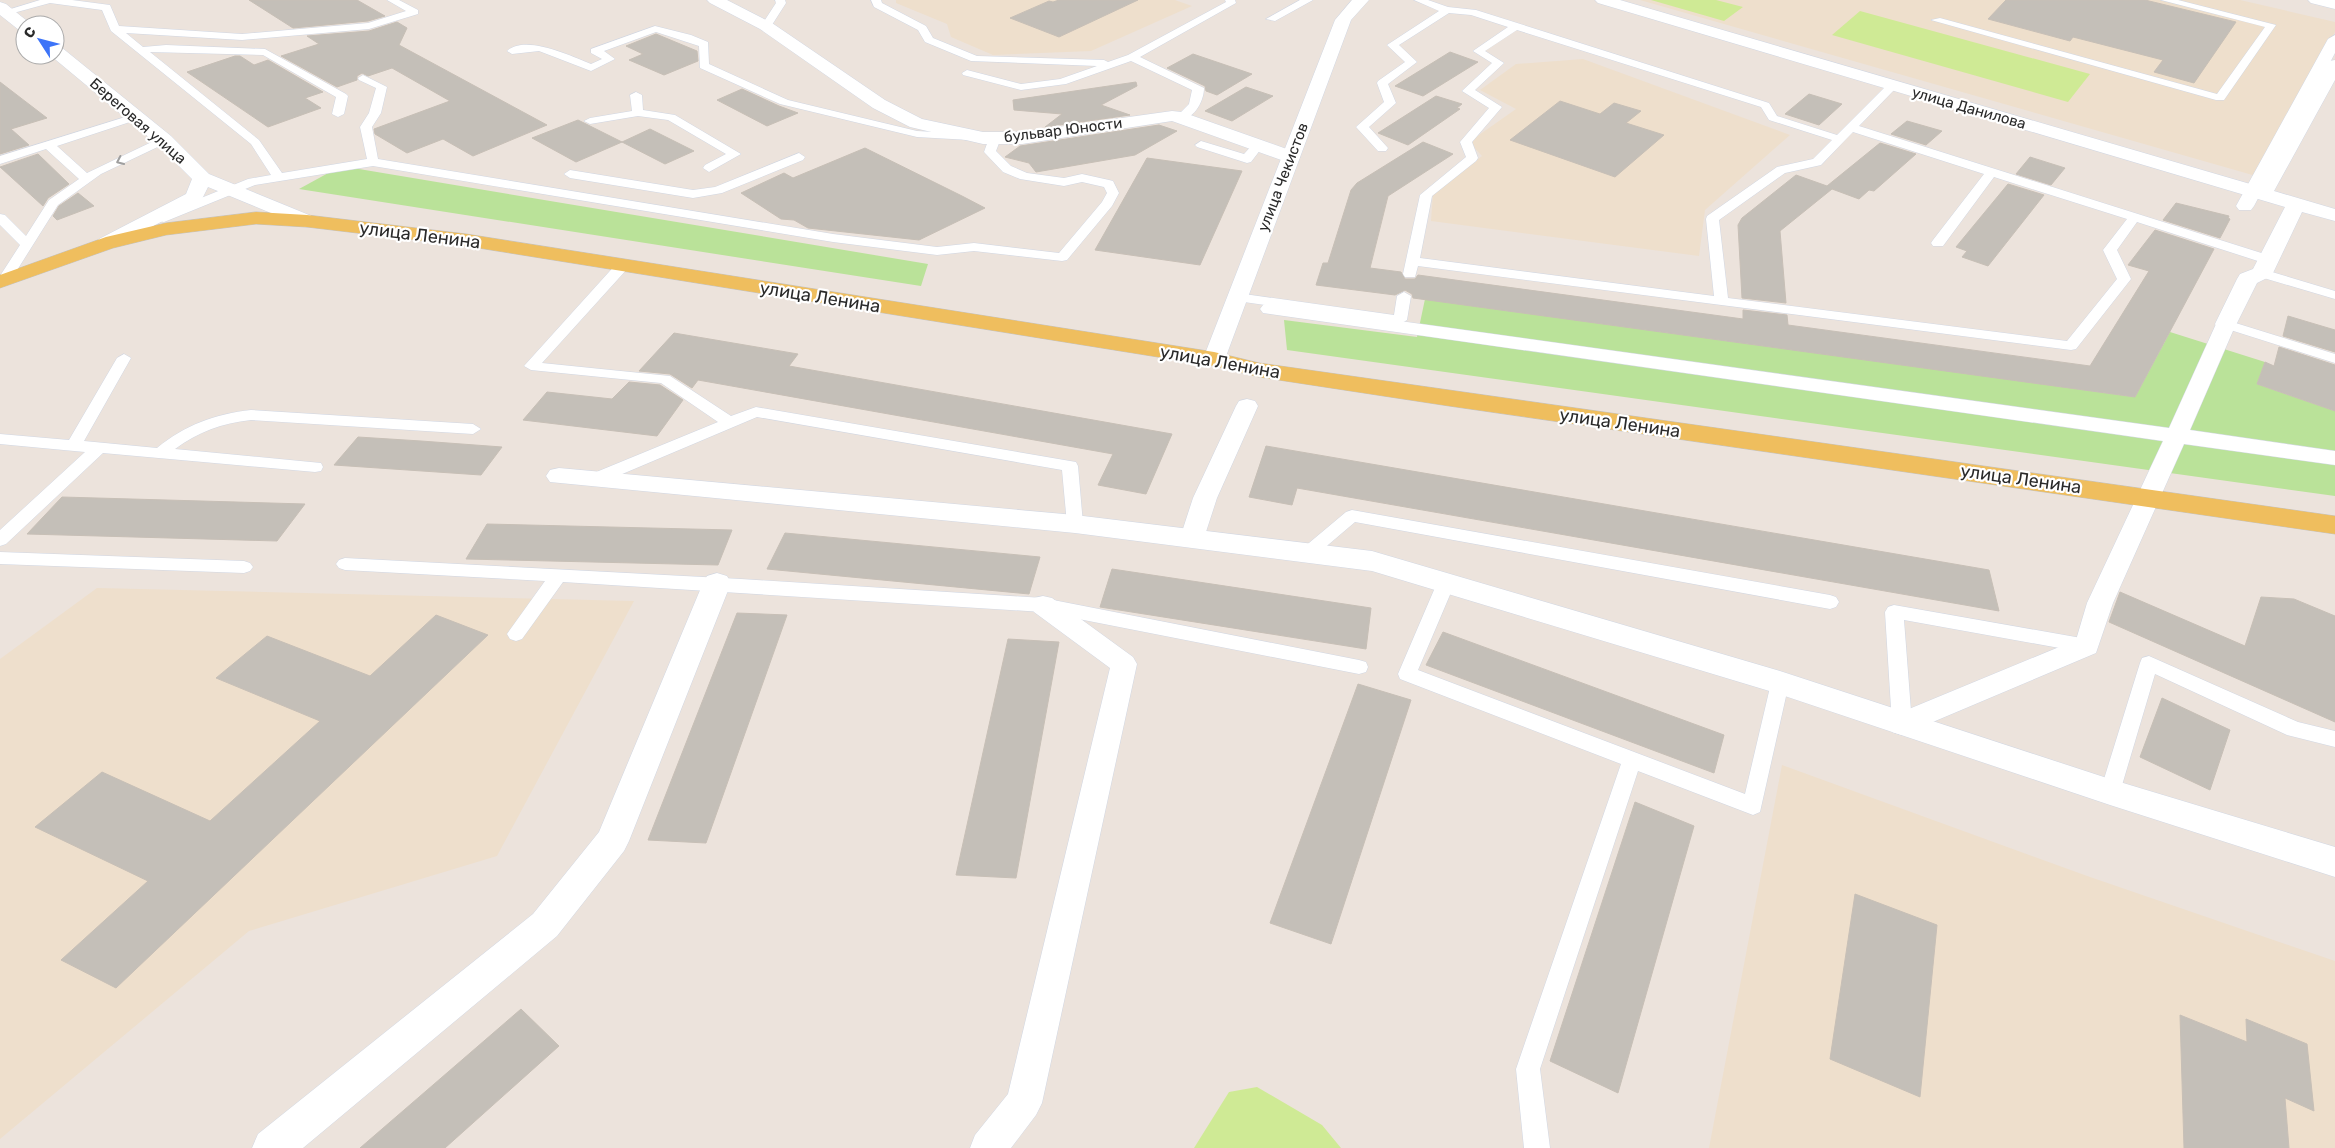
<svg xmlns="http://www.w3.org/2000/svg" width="2335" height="1148" font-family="Rubik,sans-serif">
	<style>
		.education { fill: #eedfcc }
		.green { fill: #bae299 }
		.pitch { fill: #cfea95 }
		.building { fill: #c4bfb8; stroke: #c7bfb6 }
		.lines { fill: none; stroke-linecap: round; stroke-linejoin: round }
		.service-casing { stroke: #d1d7e3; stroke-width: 1 }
		.pedestrian-casing { stroke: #d1d7e3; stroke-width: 1 }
		.minor-casing { stroke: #d1d7e3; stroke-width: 1 }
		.tertiary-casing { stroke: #d1d7e3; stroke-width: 1 }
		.secondary-casing { stroke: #d1d7e3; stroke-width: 1 }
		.primary-casing { stroke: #c3c3c3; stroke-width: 1 }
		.service { fill: #fff; fill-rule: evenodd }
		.pedestrian { fill: #fff; fill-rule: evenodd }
		.minor { fill: #fff; fill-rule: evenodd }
		.tertiary { fill: #fff; fill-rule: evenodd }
		.secondary { fill: #fff; fill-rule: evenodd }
		.primary { fill: #efbe5e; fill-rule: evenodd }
		.oneway { stroke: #9f9f9f }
		.labels { text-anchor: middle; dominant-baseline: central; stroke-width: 4.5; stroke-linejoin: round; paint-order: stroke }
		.far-street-label { font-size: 15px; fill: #2a2a2a; stroke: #fff }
		.street-label { font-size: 18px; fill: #2a2a2a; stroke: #fff }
	</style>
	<rect width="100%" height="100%" fill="#ece3dc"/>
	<!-- education -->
	<path class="education" d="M 896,0 L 1175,0 L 1192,6 L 1091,51 L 993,55 L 951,37 L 947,24 L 896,3 Z
		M 1640,0 L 2240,0 L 2335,22 L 2335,32 L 2256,176 Z
		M 1583,59 L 1790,135 L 1705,210 L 1699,256 L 1431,221 L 1433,194 L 1482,156 L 1469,142 L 1516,109 L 1480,90 L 1516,64 Z
		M 97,588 L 634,601 L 497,856 L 249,931 L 0,1139 L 0,659 Z
		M 1782,765 L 2090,877 L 2335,961 L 2335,1148 L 1709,1148 Z"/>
	<!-- green -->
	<path class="green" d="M 341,166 L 928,264 L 921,286 L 299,189 Z
		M 1425,299 L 2135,397 L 2170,332 L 2265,362 L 2257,384 L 2335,411 L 2335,496 L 1287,350 L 1284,320 L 1417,337 Z"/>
	<!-- pitch -->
	<path class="pitch" d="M 1651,0 L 1716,0 L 1743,7 L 1724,21 Z
		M 1860,11 L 2090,74 L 2068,102 L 1832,35 Z
		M 1257,1087 L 1322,1125 L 1341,1148 L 1194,1148 L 1229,1092 Z"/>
	<!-- building -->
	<path class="building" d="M 249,0 L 357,0 L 385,16 L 368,21 L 293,28 Z
		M 1059,0 L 1138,0 L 1059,37 L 1010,18 L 1049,1 L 1053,2 Z
		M 2006,0 L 2145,0 L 2236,22 L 2194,83 L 2154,72 L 2163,60 L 2073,37 L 2070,41 L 1988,19 Z
		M 397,22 L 407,28 L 399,45 L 547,125 L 473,156 L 443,139 L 407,153 L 375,134 L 374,129 L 450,101 L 392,68 L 368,76 L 362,73 L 357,76 L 357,80 L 337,87 L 281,56 L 319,44 L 307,36 L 369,31 Z
		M 656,34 L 697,51 L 698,61 L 664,75 L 629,60 L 643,54 L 626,46 Z
		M 1450,52 L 1478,62 L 1423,96 L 1395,86 Z
		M 1193,54 L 1252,74 L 1217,95 L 1206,91 L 1205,86 L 1167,68 Z
		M 235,56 L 240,56 L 254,65 L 268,60 L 323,92 L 305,98 L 321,108 L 268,127 L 187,72 Z
		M 0,82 L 47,118 L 11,129 L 29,145 L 0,154 Z
		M 1136,82 L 1137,86 L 1101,105 L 1130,115 L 1045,127 L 1062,114 L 1014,110 L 1013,100 Z
		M 1246,87 L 1273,96 L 1232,121 L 1205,111 Z
		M 742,89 L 779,106 L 798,113 L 767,126 L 717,100 Z
		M 1809,94 L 1842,104 L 1819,125 L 1785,114 Z
		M 1436,96 L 1462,104 L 1457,108 L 1460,109 L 1408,145 L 1378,133 Z
		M 1560,101 L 1600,114 L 1614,103 L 1641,111 L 1626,123 L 1664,135 L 1615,177 L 1510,140 Z
		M 578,120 L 622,142 L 576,162 L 532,138 Z
		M 1907,121 L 1942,131 L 1926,145 L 1891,134 Z
		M 1159,125 L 1177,131 L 1135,155 L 1036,172 L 1029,163 L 1005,157 L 1020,146 Z
		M 650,129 L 694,151 L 665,164 L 622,142 Z
		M 1423,142 L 1453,154 L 1388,196 L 1370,268 L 1401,272 L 1405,279 L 1415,279 L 1418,275 L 1743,319 L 1743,310 L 1787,315 L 1788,325 L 2090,366 L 2149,271 L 2128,265 L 2155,230 L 2214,249 L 2135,397 L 1413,298 L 1412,294 L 1405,290 L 1395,295 L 1316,285 L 1323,263 L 1328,263 L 1351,190 L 1357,183 Z
		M 1880,143 L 1916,154 L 1874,191 L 1869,190 L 1859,199 L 1832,189 L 1780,231 L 1786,303 L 1742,298 L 1738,225 L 1742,218 L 1796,175 L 1827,186 Z
		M 865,148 L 962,196 L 985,208 L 919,240 L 808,228 L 794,220 L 781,219 L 741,193 L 784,173 L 793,178 Z
		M 38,154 L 69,184 L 48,198 L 43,206 L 0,167 Z
		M 2030,157 L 2065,168 L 2051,185 L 2016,174 Z
		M 1147,158 L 1242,171 L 1200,265 L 1095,250 Z
		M 2008,184 L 2044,195 L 1988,266 L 1962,257 L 1967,251 L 1956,247 Z
		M 78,193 L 94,206 L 57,220 L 53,216 L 59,206 Z
		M 2176,203 L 2229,216 L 2228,218 L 2230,219 L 2220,238 L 2163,220 Z
		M 2288,316 L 2335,330 L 2335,352 L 2283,336 Z
		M 674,333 L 798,354 L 789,366 L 1172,434 L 1146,494 L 1098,485 L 1113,454 L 698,380 L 692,388 L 670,374 L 639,371 Z
		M 2279,347 L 2335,365 L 2335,411 L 2257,384 L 2265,362 L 2274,366 Z
		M 629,382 L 660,385 L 683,400 L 657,436 L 523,420 L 547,392 L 612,399 Z
		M 358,437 L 421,441 L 502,447 L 481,475 L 334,465 Z
		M 1266,446 L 1989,570 L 1999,611 L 1297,488 L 1292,505 L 1249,497 Z
		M 62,497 L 305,504 L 277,541 L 27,534 Z
		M 487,524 L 732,530 L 718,565 L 466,559 Z
		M 785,533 L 1040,557 L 1029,594 L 767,569 Z
		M 1112,569 L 1371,608 L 1366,649 L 1100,607 Z
		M 2120,592 L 2245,646 L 2261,597 L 2294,599 L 2335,616 L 2335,722 L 2109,622 Z
		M 737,613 L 787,615 L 706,843 L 648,840 Z
		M 436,615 L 488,635 L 116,988 L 61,960 L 148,881 L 35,827 L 102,772 L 210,821 L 320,721 L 216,678 L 267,636 L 370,676 Z
		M 1443,632 L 1724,735 L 1714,773 L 1426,665 Z
		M 1008,639 L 1059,642 L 1016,878 L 956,875 Z
		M 1358,684 L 1411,700 L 1331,944 L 1270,923 Z
		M 2162,698 L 2230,730 L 2210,790 L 2140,757 Z
		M 1635,802 L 1694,826 L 1618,1093 L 1550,1061 Z
		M 1855,894 L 1937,925 L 1920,1097 L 1830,1059 Z
		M 521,1009 L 559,1046 L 445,1148 L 360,1148 Z
		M 2180,1015 L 2247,1042 L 2246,1019 L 2307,1044 L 2314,1111 L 2285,1098 L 2289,1148 L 2184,1148 Z"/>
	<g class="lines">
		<defs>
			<path id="service" d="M 40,0 L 72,0 L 110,5 L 119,26 L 242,34 L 368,23 L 406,11 L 387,0 L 399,0 L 418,10 L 418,14 L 369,29 L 242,40 L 126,33 L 143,47 L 166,45 L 265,49 L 346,94 L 348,96 L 344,114 L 338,117 L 332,114 L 336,97 L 263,55 L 150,52 L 259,140 L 282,173 L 367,159 L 360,127 L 369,113 L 376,88 L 359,80 L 358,78 L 363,75 L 387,87 L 381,113 L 372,127 L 378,159 L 833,234 L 937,247 L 974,243 L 1059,253 L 1102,202 L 1107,193 L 1104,187 L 1082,182 L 1064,186 L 1020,179 L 1003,172 L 984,152 L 989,138 L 995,134 L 1001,138 L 996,151 L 1011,166 L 1027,173 L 1064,178 L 1082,174 L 1109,180 L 1113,181 L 1119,193 L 1112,206 L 1067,260 L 1062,261 L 974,251 L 937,255 L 833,242 L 373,166 L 255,185 L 164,222 L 159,221 L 158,218 L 159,215 L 248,179 L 271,175 L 251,144 L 111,31 L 102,10 L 50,3 L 6,15 L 1,12 Z
				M 775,0 L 785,0 L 786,3 L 770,28 L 762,28 L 761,26 L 776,3 Z
				M 871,0 L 881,0 L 882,3 L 926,26 L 933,38 L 977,56 L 1104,60 L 1108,62 L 1128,55 L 1226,2 L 1225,0 L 1235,0 L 1236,3 L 1140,57 L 1204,88 C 1204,101 1195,117 1182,120 L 1176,117 L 1189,104 L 1192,90 L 1131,61 L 1066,84 L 1021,90 L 963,75 L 962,73 L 967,70 L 1021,84 L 1060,79 L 1097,66 L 971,61 L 925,42 L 918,30 L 874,7 Z
				M 1300,0 L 1313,0 L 1275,21 L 1266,19 Z
				M 1414,0 L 1428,0 L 1448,7 L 1476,10 L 1769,103 L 1777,116 L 1837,135 L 1889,83 L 1897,83 L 1897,87 L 1859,126 L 2274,257 L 2276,260 L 2269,264 L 2264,263 L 2137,222 L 2117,250 L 2131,279 L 2076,349 L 2071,350 L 1418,266 L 1415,277 L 1405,277 L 1403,274 L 1420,195 L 1466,157 L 1460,142 L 1489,108 L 1462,91 L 1492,63 L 1473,51 L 1508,27 L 1471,15 L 1449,13 L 1399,45 L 1417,62 L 1388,84 L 1396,103 L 1369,127 L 1388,148 L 1386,151 L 1378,151 L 1356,127 L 1384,102 L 1377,83 L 1378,81 L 1405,62 L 1387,45 L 1439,11 ZM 1517,30 L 1761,107 L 1769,120 L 1832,140 L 1813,159 L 1777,167 L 1707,216 L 1706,219 L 1714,296 L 1420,258 L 1432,196 L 1476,161 L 1478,158 L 1472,142 L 1502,107 L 1475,90 L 1504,63 L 1485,51 ZM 1853,132 L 1984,174 L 1933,240 L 1931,243 L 1933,246 L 1943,246 L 1994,177 L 2127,219 L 2103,250 L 2117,279 L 2067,341 L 1728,298 L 1719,220 L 1785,173 L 1821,165 Z
				M 2161,0 L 2178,0 L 2276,25 L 2224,100 L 2216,100 L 1931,20 L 1940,18 L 2217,94 L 2265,27 Z
				M 655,26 L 691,35 L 708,42 L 709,64 L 788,100 L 917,131 L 970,134 L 976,137 L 970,140 L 917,137 L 780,104 L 700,68 L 699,46 L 656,32 L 604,51 L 615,59 L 591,71 L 539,51 L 512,54 L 507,51 C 525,34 571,56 591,64 L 602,59 L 591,53 L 591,49 Z
				M 636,92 L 642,95 L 643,110 L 675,115 L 741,154 L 709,172 L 703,168 L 705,165 L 726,154 L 668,120 L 638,116 L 590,124 L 584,121 L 590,118 L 632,111 L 630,95 Z
				M 135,114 L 141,117 L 139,119 L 57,146 L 87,173 L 160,138 L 168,138 L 168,142 L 101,174 L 58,205 L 9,283 L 0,283 L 0,276 L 20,245 L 0,225 L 0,214 L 5,215 L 26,236 L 49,200 L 79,179 L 46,149 L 0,164 L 0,156 Z
				M 1201,141 L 1244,154 L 1254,143 L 1258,141 L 1264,145 L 1251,162 L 1247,163 L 1197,147 L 1195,145 Z
				M 799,153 L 805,157 L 803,160 L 722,193 L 693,198 L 570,178 L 564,174 L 570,170 L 693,190 L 715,187 Z
				M 623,261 L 630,265 L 628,268 L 542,363 L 670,376 L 731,416 L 756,407 L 1076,462 L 1078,466 L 1083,524 L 1081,528 L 1069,528 L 1067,524 L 1062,470 L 757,417 L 601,483 L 589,483 L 587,479 L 589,475 L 718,422 L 661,383 L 531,370 L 524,366 L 618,262 Z
				M 2262,269 L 2335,291 L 2335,299 L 2257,276 L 2255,273 L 2257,270 Z
				M 1404,292 L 1411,296 L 1407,320 L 1400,324 L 1237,301 L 1230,297 L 1237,293 L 1394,315 L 1397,296 Z
				M 2226,320 L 2335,354 L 2335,363 L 2221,327 L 2219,324 L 2221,321 Z
				M 124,354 L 131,358 L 84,441 L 157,448 C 185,425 215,414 251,410 L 473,424 L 481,429 L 473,434 L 251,420 C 222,423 198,432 175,449 L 321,463 L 323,467 L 321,471 L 315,472 L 103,453 L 6,544 L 0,546 L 0,530 L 85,452 L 0,444 L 0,434 L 69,440 L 117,358 Z
				M 1352,510 L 1830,595 L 1836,597 L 1839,602 L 1836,607 L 1830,609 L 1355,522 L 1315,556 L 1309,558 L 1303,556 L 1300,552 L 1303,548 L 1346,512 Z
				M 0,552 L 244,561 L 250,563 L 253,567 L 250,571 L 244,573 L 0,564 Z
				M 345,558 L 741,579 L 1043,598 L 1359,660 L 1366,662 L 1368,667 L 1366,672 L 1359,674 L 1043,612 L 563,582 L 522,639 L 516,641 L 510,639 L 507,634 L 545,581 L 345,570 L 339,568 L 336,564 L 339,560 Z
				M 1446,577 L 1452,578 L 1455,583 L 1418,670 L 1745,794 L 1771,683 L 1773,678 L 1780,676 L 1787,678 L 1789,683 L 1760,812 L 1753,815 L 1638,771 L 1540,1069 L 1550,1148 L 1524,1148 L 1516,1069 L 1621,764 L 1400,679 L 1398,674 L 1437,583 L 1440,578 Z
				M 1894,605 L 2087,639 L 2094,641 L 2096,646 L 2094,651 L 2087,653 L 1904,620 L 1912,724 L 1909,730 L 1902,732 L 1895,730 L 1892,724 L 1885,612 L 1888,607 Z
				M 2149,656 L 2298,722 L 2335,731 L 2335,747 L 2287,735 L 2155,674 L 2120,792 L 2117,798 L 2110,801 L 2103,798 L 2100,792 L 2140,663 L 2142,658 Z"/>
			<path id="pedestrian" d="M 2335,35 L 2335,53 L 2254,206 L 2251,210 L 2239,210 L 2236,206 L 2328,39 Z
				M 1270,303 L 2169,428 L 2216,324 L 2219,320 L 2226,318 L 2233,320 L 2236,324 L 2190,430 L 2335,451 L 2335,465 L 2184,444 L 2113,603 L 2096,653 L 1902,735 L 1892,732 L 1888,724 L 1892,716 L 2076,640 L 2087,603 L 2163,441 L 1263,313 L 1260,309 L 1263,305 Z
				M 1247,399 L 1255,401 L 1258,406 L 1217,498 L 1204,538 L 1201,544 L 1192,547 L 1183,544 L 1180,538 L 1193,498 L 1236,406 L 1239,401 Z
				M 1043,596 L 1052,598 L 1133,657 L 1137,664 L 1042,1103 L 1036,1115 L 1011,1148 L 970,1148 L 975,1135 L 1008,1094 L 1110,668 L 1034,612 L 1030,605 L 1034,598 Z"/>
			<path id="minor" d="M 707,0 L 727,0 L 772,23 L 885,100 L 922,119 L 983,132 L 1022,132 L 1172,111 L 1182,112 L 1298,153 L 1300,157 L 1298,161 L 1284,161 L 1172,121 L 1022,144 L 983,144 L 910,127 L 873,108 L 760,29 L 710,3 Z
				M 1595,0 L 1620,0 L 2257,186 L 2327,65 L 2329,61 L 2335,60 L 2335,80 L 2274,191 L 2335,209 L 2335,221 L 2302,212 L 2273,273 L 2269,277 L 2257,283 L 2234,329 L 2226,331 L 2218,329 L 2215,324 L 2237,279 L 2240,274 L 2253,269 L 2285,207 L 1598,3 Z
				M 2308,0 L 2335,0 L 2335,9 L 2311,3 Z
				M 559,468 L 1075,515 L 1372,551 L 1780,671 L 2110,779 L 2335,847 L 2335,877 L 2110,805 L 1776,693 L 1372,571 L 1075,533 L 550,482 L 546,476 L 550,470 Z
				M 717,573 L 727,576 L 731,583 L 629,841 L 624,851 L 557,936 L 303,1148 L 252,1148 L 258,1134 L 533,914 L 599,832 L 703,583 L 707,576 Z"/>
			<path id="tertiary" d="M 1352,0 L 1369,0 L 1351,20 L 1225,359 L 1222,364 L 1214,366 L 1206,364 L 1203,359 L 1335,20 Z"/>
			<path id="secondary" d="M 0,2 L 6,4 L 32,25 L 25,25 L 25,32 L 19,30 L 0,15 Z
				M 55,46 L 61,47 L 171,136 L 209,174 L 314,217 L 317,221 L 314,225 L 307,227 L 300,225 L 208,187 L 201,201 L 113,247 L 106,249 L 99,247 L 96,243 L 99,239 L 186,194 L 192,179 L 157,144 L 50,55 L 55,55 Z"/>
			<path id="primary" d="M 256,212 L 307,215 L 466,234 L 1214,352 L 1259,363 L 2335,516 L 2335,534 L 1449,406 L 1259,377 L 1214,366 L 466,246 L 307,227 L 256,224 L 166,235 L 113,248 L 0,288 L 0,275 L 106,237 L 166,223 Z"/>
		</defs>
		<!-- service casing -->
		<use href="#service" class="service-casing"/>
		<!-- pedestrian casing -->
		<use href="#pedestrian" class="pedestrian-casing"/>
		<!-- minor casing -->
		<use href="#minor" class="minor-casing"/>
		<!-- tertiary casing -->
		<use href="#tertiary" class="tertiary-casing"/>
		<!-- secondary casing -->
		<use href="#secondary" class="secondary-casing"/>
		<!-- primary casing -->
		<use href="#primary" class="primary-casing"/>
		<!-- service -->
		<use href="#service" class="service"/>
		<!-- pedestrian -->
		<use href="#pedestrian" class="pedestrian"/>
		<!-- minor -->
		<use href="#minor" class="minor"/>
		<!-- tertiary -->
		<use href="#tertiary" class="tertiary"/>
		<!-- secondary -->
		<use href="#secondary" class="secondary"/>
		<!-- primary -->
		<use href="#primary" class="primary"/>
	</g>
	<!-- one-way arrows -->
	<defs><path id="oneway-chevron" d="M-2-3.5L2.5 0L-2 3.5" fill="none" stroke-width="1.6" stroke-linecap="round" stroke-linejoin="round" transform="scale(1.25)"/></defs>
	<use class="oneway" href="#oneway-chevron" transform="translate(120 161) rotate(155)"/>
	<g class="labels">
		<!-- far-street labels -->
		<g class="far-street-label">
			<text transform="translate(1969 108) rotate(16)">улица Данилова</text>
			<text transform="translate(138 121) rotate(41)">Береговая улица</text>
			<text transform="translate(1063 130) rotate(-7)">бульвар Юности</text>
			<text transform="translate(1283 177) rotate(-69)">улица Чекистов</text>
		</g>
		<!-- street labels -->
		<g class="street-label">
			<text transform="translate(420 235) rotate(7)">улица Ленина</text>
			<text transform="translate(820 297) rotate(9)">улица Ленина</text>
			<text transform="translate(1220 362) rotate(10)">улица Ленина</text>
			<text transform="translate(1620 423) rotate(8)">улица Ленина</text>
			<text transform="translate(2021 479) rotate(8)">улица Ленина</text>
		</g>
	</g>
	<!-- north arrow -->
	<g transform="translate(40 40) rotate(306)"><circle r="24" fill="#ffffff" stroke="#aaaaaa"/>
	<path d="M0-4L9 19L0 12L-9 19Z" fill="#3d74f8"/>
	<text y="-8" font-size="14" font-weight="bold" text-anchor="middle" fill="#2a2a2a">С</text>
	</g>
</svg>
